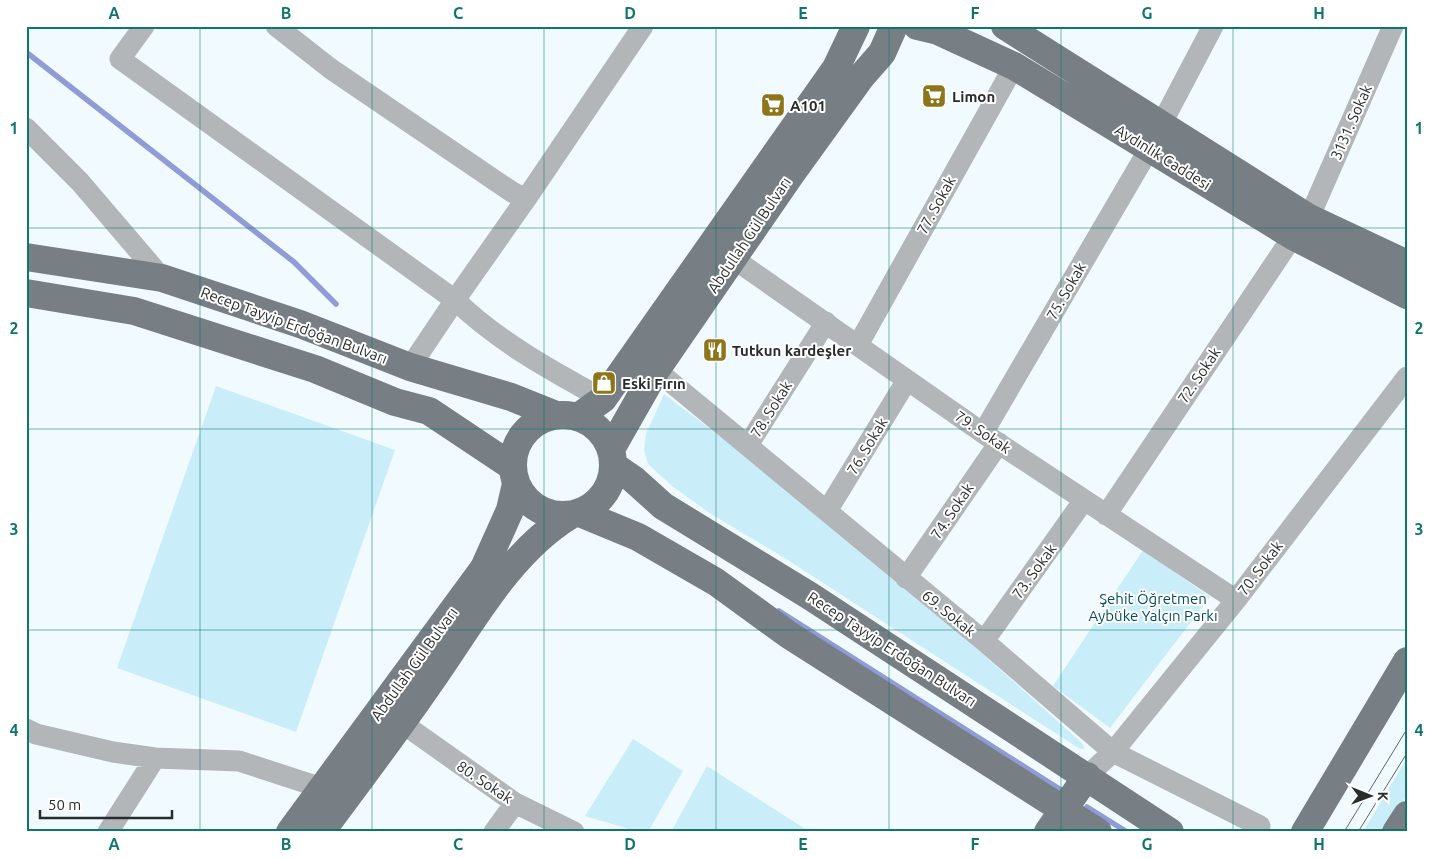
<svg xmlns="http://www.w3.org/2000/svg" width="1433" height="858" font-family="Ubuntu,sans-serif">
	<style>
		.green { fill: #caedfa }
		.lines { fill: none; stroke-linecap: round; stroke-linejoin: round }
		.stream { stroke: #909bd7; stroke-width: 5.5 }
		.minor { stroke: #b2b6b9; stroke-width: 21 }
		.major { stroke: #777e84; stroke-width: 28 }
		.tram { stroke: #5f6668; stroke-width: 1 }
		.grid { fill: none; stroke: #0f766e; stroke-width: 1; stroke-opacity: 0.55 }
		.labels { text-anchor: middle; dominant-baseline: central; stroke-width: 4; stroke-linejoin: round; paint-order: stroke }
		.poi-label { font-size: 15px; font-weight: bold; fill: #272c2d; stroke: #fff; text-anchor: start }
		.street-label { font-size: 15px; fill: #272c2d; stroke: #fff }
		.park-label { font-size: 15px; fill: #034c60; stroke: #fff }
		.neatline { fill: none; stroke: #0f766e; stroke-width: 2 }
		.grid-label { font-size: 16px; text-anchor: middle; font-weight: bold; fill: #0f766e }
	</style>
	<rect width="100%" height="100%" fill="#f1fbff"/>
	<!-- green -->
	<path class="green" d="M 216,386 L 395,450 L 296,732 L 117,668 Z
		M 664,394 L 774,477 L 964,637 L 1082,743 L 1085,749 L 1080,749 L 783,557 L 711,514 L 672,486 L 648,464 L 644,450 L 646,434 Z
		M 1143,550 L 1210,597 L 1110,728 L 1053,686 Z
		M 633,739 L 683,771 L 648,832 L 639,832 L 585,816 Z
		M 1407,758 L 1407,795 L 1385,832 L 1363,832 Z
		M 707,766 L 810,832 L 671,832 Z"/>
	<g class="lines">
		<!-- stream -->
		<path class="stream" d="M 26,52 L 294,262 L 336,304
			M 779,611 L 1061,790
			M 1087,807 L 1127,832"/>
		<!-- minor -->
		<path class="minor" d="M 144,26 L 120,59 L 455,300 L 410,367
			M 276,26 L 331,69 L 512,192 L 526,199 L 643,26
			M 1162,123 L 1213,26
			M 26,128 L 80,182 L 162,278
			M 526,199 L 455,300 C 499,342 550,370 603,399
			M 1309,218 L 1393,26
			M 734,259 L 983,433 L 1236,600
			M 858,345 L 1014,66
			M 656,370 L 984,641 L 1113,752 L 1260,826
			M 983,433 L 1149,149
			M 748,445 L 826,322
			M 827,511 L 907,380
			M 1106,515 L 1293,236
			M 906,578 L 999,443
			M 984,641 L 1084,500
			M 402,723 L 515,803 L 574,832
			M 26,729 L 36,734 L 113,752 L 155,758 L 239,761 L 322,788
			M 1087,776 L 1113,752 L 1236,600 L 1407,377
			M 108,832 L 155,758
			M 494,832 L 515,803"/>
		<!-- major -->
		<path class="major" d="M 917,26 L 938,31 L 1014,66 L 1293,236 L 1407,295
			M 1005,26 L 1309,218 L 1407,264
			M 26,257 L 162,278 L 300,324 L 410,367 L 511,397 L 556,415
			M 26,293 L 134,311 L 315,369 L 395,402 L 429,411 L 513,467
			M513 465a50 50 0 1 1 100 0a50 50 0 1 1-100 0Z
			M 578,417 L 603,399 L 836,68 L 856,26
			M 611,449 L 656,370 L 791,174 L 861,77 L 882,53 L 894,26
			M 614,466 L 633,479 L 663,506 L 810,596 L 1170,832
			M 580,513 L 638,537 L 716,582 L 789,635 L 1098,832
			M 290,832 L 484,568 L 510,510 L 516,484
			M 321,832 C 358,782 396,732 431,681 C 472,623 508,554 569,516
			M 1048,832 L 1087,776
			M 1305,832 L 1407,661
			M 1396,832 L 1407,815"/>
		<!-- tram -->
		<path class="tram" d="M 1344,832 L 1407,729
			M 1358,832 L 1407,753"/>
	</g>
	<!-- grid -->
	<path class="grid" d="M 200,26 L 200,832M 372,26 L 372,832M 544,26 L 544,832M 716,26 L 716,832M 889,26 L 889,832M 1061,26 L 1061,832M 1233,26 L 1233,832M 26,228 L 1407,228M 26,429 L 1407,429M 26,630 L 1407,630"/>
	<!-- icons -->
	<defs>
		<symbol id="supermarket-square" viewBox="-11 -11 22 22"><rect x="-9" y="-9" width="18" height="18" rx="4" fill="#8d7519" stroke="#fff"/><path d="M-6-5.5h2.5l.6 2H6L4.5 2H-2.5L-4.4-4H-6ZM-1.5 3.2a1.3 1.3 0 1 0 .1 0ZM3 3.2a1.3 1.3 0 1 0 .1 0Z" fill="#fff"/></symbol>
		<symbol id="restaurant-square" viewBox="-11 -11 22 22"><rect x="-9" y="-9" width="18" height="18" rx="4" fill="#8d7519" stroke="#fff"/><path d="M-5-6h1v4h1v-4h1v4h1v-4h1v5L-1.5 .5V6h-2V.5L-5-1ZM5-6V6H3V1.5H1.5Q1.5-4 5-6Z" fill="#fff"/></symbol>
		<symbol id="shop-square" viewBox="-11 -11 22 22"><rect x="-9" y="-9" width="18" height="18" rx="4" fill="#8d7519" stroke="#fff"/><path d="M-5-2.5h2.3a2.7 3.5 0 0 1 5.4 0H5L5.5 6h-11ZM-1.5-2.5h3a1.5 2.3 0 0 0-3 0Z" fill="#fff"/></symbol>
	</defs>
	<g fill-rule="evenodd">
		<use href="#supermarket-square" x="920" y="82" width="28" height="28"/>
		<use href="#supermarket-square" x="759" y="91" width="28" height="28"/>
		<use href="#restaurant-square" x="701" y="336" width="28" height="28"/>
		<use href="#shop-square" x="590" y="369" width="28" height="28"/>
	</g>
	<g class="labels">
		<!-- poi labels -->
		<g class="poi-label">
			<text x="952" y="96">Limon</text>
			<text x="790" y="105">A101</text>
			<text x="732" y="350">Tutkun kardeşler</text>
			<text x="622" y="383">Eski Fırın</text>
		</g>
		<!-- street labels -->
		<g class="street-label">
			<text transform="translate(1351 122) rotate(-66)">3131. Sokak</text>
			<text transform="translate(1163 157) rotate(32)">Aydınlık Caddesi</text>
			<text transform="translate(936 205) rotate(-61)">77. Sokak</text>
			<text transform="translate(749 235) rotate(-56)">Abdullah Gül Bulvarı</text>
			<text transform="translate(1066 291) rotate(-60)">75. Sokak</text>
			<text transform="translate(294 325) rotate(20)">Recep Tayyip Erdoğan Bulvarı</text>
			<text transform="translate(1199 375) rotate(-56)">72. Sokak</text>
			<text transform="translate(771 409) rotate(-58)">78. Sokak</text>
			<text transform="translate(983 432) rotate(34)">79. Sokak</text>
			<text transform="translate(867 446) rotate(-59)">76. Sokak</text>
			<text transform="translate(952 511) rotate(-56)">74. Sokak</text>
			<text transform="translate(1260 568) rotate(-53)">70. Sokak</text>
			<text transform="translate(1034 571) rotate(-54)">73. Sokak</text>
			<text transform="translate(949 613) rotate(39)">69. Sokak</text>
			<text transform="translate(892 649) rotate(33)">Recep Tayyip Erdoğan Bulvarı</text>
			<text transform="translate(414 664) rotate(-54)">Abdullah Gül Bulvarı</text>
			<text transform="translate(485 782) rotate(34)">80. Sokak</text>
		</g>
		<!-- park labels -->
		<g class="park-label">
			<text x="1153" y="598">Şehit Öğretmen<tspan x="1153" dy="17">Aybüke Yalçın Parkı</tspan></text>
		</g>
	</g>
	<!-- border -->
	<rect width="1433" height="858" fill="none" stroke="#ffffff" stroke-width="55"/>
	<!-- north arrow -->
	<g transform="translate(1370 796) rotate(91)" stroke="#ffffff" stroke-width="4" paint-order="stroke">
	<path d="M0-4L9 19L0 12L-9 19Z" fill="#272c2d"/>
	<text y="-8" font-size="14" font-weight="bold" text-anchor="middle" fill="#272c2d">K</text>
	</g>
	<!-- scale -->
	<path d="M40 810v8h132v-8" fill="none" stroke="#272c2d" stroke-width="2.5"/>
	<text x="48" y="810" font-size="15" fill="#272c2d" stroke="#ffffff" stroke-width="4" paint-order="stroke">50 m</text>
	<rect x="28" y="28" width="1378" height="802" class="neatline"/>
	<g class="grid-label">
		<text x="114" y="19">A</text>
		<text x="286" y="19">B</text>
		<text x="458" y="19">C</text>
		<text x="630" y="19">D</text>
		<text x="803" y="19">E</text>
		<text x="975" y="19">F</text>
		<text x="1147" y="19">G</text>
		<text x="1319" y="19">H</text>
		<text x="14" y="134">1</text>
		<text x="1419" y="134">1</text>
		<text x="14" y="334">2</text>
		<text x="1419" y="334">2</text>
		<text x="14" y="535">3</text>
		<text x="1419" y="535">3</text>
		<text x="14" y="736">4</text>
		<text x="1419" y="736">4</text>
		<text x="114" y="850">A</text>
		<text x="286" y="850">B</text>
		<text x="458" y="850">C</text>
		<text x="630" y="850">D</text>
		<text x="803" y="850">E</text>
		<text x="975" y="850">F</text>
		<text x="1147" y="850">G</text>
		<text x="1319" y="850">H</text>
	</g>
</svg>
